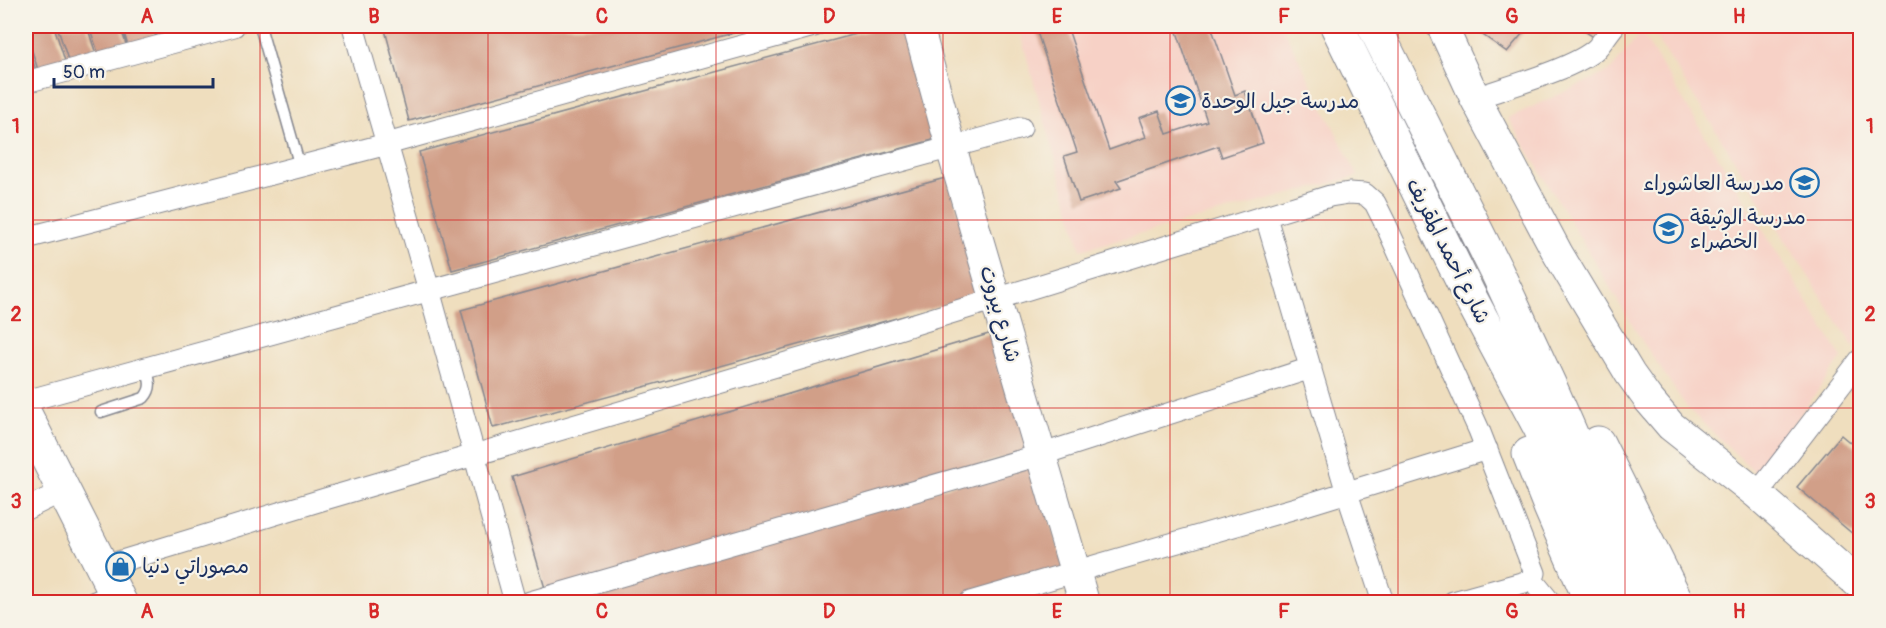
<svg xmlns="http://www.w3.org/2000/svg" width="1886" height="628" font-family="Pangolin,'Playpen Sans Arabic',sans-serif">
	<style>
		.built { fill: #f7d1c6 }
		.building { fill: #d19f88 }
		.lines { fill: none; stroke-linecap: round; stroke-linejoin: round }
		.lane-casing { stroke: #85868e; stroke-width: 13 }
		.street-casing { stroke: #85868e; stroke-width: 23 }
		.secondary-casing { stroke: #85868e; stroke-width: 32 }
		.primary-casing { stroke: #85868e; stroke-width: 35 }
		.highway-casing { stroke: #85868e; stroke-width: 35 }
		.lane { stroke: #fff; stroke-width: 10 }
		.street { stroke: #fff; stroke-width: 21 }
		.secondary { stroke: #fff; stroke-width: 30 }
		.primary { stroke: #fff; stroke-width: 33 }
		.highway { stroke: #fff; stroke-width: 33 }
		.grid { fill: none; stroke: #d62828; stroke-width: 1.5; stroke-opacity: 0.55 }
		.labels { text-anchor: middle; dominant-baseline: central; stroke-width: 4.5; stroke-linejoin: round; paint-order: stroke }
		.poi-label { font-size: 21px; fill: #1b2f5e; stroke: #f7f3e8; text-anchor: start }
		.street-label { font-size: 21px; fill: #1b2f5e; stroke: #f7f3e8 }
		.neatline { fill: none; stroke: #d62828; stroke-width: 2 }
		.grid-label { font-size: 20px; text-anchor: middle; font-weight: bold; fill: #d62828 }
	</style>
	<rect width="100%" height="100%" fill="#f7f3e8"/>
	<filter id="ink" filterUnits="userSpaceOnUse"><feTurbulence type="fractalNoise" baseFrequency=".0167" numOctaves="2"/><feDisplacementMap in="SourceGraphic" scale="12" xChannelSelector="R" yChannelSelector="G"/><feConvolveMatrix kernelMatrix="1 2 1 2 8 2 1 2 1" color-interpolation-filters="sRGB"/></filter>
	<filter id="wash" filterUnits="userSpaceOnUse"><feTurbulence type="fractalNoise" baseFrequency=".008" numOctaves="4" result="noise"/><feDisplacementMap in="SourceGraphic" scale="24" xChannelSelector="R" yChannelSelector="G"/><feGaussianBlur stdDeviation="1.35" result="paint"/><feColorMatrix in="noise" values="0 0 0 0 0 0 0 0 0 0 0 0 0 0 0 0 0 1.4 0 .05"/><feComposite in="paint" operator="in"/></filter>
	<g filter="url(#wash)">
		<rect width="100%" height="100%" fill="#efdebe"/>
		<!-- built -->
		<path class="built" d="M 1018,26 L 1282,26 L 1358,176 L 1081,250 Z
			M 1649,26 L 1860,26 L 1860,340 L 1854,348 Z
			M 1641,32 L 1842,358 L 1757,474 L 1688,409 L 1642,341 L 1508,118 L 1610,71 Z"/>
		<g id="blocks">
			<!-- building -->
			<path class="building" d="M 26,26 L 54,26 L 66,64 L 39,73 L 26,32 Z
				M 57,26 L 87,26 L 96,54 L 69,63 Z
				M 89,26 L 120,26 L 127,47 L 99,55 Z
				M 122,26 L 152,26 L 156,37 L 128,46 Z
				M 154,26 L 184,26 L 185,29 L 158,38 Z
				M 384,26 L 759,26 L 409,121 Z
				M 886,26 L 909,26 L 940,138 L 452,270 L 419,152 Z
				M 1035,26 L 1067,26 L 1109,150 L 1146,137 L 1139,118 L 1159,111 L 1167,134 L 1207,121 L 1175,26 L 1211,26 L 1235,95 L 1245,91 L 1263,143 L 1222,157 L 1218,146 L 1116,181 L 1121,188 L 1079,202 L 1064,156 L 1077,152 Z
				M 1470,26 L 1529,26 L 1507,52 Z
				M 1577,26 L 1607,26 L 1595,38 Z
				M 26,40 L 36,71 L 26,74 Z
				M 949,177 L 981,295 L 493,428 L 461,310 Z
				M 1002,330 L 1037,448 L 547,595 L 512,477 Z
				M 1841,435 L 1860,451 L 1860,527 L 1854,535 L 1797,487 Z
				M 1033,461 L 1066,571 L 962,602 L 565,602 Z
				M 1526,592 L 1530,602 L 1497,602 Z"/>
		</g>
	</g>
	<g filter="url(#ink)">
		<use href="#blocks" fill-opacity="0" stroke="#85868e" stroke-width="1.5"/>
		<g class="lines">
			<defs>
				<path id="lane" d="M 260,26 L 300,167
					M 101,412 L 144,398 C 153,388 150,380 146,368"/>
				<path id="street" d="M 353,26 L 429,290 L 515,602
					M 26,82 L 234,26
					M 1475,98 C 1504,88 1577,68 1597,48 C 1603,41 1608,33 1614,26
					M 1266,217 L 1347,493 L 1383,602
					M 26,238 L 387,144 L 814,26
					M 26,401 L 1021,128
					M 1757,494 L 1860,360
					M 26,509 L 63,491
					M 102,567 L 325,499 L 834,349 L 1330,196 L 1349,193 L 1365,194 L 1375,203 L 1386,225 L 1479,430 L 1535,573 L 1532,580
					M 1532,580 L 1550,602
					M 95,602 L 115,594
					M 530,602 L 1040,455 L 1311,368
					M 970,602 L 1299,507 L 1487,449
					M 1453,602 L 1532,580"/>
				<path id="secondary" d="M 918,26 L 951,147 L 1084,602
					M 1442,26 L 1475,98 L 1558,254 L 1630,374 L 1648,399 L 1671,426 L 1757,494 L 1860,585"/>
				<path id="primary" d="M 26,416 L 120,602"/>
				<path id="highway" d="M 1337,26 L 1469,295 L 1540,428 L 1617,602
					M 1374,26 L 1497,272 L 1550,386 L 1645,602
					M 1598,443 L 1677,602
					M 1529,454 L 1550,507 L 1591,602"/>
			</defs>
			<!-- lane casing -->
			<use href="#lane" class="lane-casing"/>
			<!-- street casing -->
			<use href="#street" class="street-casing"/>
			<!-- secondary casing -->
			<use href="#secondary" class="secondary-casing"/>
			<!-- primary casing -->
			<use href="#primary" class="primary-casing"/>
			<!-- highway casing -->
			<use href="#highway" class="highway-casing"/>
			<!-- lane -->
			<use href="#lane" class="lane"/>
			<!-- street -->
			<use href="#street" class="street"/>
			<!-- secondary -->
			<use href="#secondary" class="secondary"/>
			<!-- primary -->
			<use href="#primary" class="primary"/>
			<!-- highway -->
			<use href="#highway" class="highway"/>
		</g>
	</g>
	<!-- grid -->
	<path class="grid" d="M 260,26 L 260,602M 488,26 L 488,602M 716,26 L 716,602M 943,26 L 943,602M 1170,26 L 1170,602M 1398,26 L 1398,602M 1625,26 L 1625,602M 26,220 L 1860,220M 26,408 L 1860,408"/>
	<!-- icons -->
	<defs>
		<symbol id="school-ring" viewBox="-11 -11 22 22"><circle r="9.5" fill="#f7f3e8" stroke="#1f6fb2" stroke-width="1.5"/><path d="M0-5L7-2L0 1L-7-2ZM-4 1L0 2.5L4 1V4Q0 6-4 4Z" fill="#1f6fb2"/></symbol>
		<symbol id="shop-ring" viewBox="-11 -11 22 22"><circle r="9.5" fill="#f7f3e8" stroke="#1f6fb2" stroke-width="1.5"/><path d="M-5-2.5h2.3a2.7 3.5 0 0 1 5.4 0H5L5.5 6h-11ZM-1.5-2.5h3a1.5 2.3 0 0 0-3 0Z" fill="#1f6fb2"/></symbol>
	</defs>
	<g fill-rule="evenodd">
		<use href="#school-ring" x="1164" y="84" width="33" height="33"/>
		<use href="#school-ring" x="1788" y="166" width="33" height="33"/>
		<use href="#school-ring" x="1652" y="212" width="33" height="33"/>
		<use href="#shop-ring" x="104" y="550" width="33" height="33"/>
	</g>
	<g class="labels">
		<!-- poi labels -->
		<g class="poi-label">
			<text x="1201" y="101">مدرسة جيل الوحدة</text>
			<text x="1784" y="183" text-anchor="end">مدرسة العاشوراء</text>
			<text x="1690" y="217">مدرسة الوثيقة<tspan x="1690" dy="24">الخضراء</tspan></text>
			<text x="142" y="566">مصوراتي دنيا</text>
		</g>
		<!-- street labels -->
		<g class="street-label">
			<text transform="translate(1448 251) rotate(63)">شارع أحمد المقريف</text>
			<text transform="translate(1000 314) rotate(74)">شارع بيروت</text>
		</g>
	</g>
	<!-- margin -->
	<rect width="1886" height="628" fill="none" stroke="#f7f3e8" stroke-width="66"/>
	<!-- scale -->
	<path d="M54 78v9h159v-9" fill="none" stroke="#1b2f5e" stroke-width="3"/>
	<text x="63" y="78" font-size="18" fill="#1b2f5e" stroke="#f7f3e8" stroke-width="4.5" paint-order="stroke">50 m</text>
	<rect x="33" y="33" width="1820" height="562" class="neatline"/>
	<g class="grid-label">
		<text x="147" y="23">A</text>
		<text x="374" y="23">B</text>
		<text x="602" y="23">C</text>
		<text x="829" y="23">D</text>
		<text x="1057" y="23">E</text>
		<text x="1284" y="23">F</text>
		<text x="1512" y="23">G</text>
		<text x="1739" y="23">H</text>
		<text x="16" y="133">1</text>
		<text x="1870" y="133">1</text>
		<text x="16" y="321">2</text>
		<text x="1870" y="321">2</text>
		<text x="16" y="508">3</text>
		<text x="1870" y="508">3</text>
		<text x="147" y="618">A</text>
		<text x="374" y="618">B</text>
		<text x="602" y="618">C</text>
		<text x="829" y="618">D</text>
		<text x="1057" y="618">E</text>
		<text x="1284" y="618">F</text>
		<text x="1512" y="618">G</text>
		<text x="1739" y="618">H</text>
	</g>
</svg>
